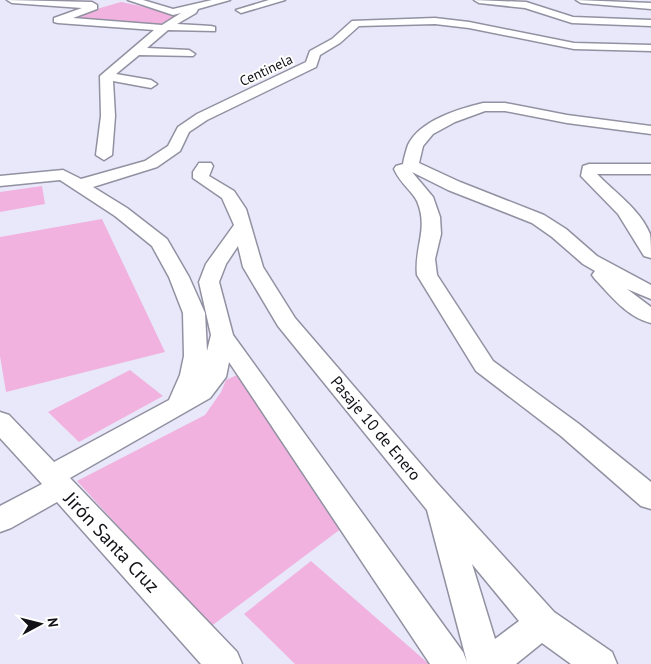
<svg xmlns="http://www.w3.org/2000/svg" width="651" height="664" font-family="'PT Sans',sans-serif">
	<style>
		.green { fill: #f1b2df }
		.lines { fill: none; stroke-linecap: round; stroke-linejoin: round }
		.minor-casing { stroke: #9191a2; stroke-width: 3 }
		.minor { fill: #fff; fill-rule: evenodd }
		.labels { text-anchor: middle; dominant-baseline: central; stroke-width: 4; stroke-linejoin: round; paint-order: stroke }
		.far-street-label { font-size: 14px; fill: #111117; stroke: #fff }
		.street-label { font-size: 16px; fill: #111117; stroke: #fff }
		.near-street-label { font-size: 19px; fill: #111117; stroke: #fff }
	</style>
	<rect width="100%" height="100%" fill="#e8e8fa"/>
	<!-- green -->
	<path class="green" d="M 121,2 L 169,12 L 184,11 L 159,25 L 62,19 Z
		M 42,186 L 45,204 L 0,212 L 0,192 Z
		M 102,219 L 165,352 L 6,392 L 0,356 L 0,237 Z
		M 130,370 L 163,396 L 79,442 L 48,412 Z
		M 237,375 L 243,376 L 346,525 L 210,627 L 77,481 L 205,415 L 221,392 L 226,380 Z
		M 311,561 L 429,664 L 295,664 L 244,614 Z"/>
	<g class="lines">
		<defs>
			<path id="minor" d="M 7,0 L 92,2 L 97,5 L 97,9 L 73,18 L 162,25 L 181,13 L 173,15 L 128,0 L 143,0 L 173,9 L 212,0 L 230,0 L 198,9 L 196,13 L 177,24 L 211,26 L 215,27 L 215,31 L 168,30 L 147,48 L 189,50 L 195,54 L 193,56 L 139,55 L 116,74 L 151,80 L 157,84 L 151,88 L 113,81 L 115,116 L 112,155 L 104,160 L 96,155 L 101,116 L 100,76 L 154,30 L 58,23 L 54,22 L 54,18 L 82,8 L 12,3 Z
				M 269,0 L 285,0 L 241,13 L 236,10 Z
				M 474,0 L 526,2 L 573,17 L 651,20 L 651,26 L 572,23 L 525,8 L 479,3 Z
				M 576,0 L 651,3 L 651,9 L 581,3 Z
				M 435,18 L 469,22 L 574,43 L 651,45 L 651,51 L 574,49 L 469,28 L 435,24 L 359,26 L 340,43 L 320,55 L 316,67 L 207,120 L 189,132 L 180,151 L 157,167 L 93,187 L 127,208 L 167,239 L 189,277 L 205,313 L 207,351 L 211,335 L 199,282 L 206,264 L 234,225 L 222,198 L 193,178 L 193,172 L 199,163 L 211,163 L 213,166 L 209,176 L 234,191 L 246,209 L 263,267 L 295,318 L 437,483 L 554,612 L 612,652 L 617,664 L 571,664 L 542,643 L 516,664 L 430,664 L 229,362 L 226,377 L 210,398 L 70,478 L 237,652 L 242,664 L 201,664 L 57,502 L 11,528 L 0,532 L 0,506 L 42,484 L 0,438 L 0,412 L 9,415 L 54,462 L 169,400 L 180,375 L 184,356 L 183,313 L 169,277 L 152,246 L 115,216 L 60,180 L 0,186 L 0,176 L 63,170 L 81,179 L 145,161 L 168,146 L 178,127 L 197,114 L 306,62 L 310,51 L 332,39 L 352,21 ZM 238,246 L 243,267 L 278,326 L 427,510 L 467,662 L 463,652 L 233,335 L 219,282 L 226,264 ZM 472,564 L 519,621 L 495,639 Z
				M 483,103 L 505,103 L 567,115 L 651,126 L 651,134 L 567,123 L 505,111 L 485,111 L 455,122 L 433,134 L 423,146 L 419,163 L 460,182 L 544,215 L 566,229 L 597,256 L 651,285 L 651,299 L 627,289 L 651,307 L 651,323 C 627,317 611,296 595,279 L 592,275 L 595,271 L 583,264 L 552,237 L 532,223 L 448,190 L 412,172 L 433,197 L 440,217 L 441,234 L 435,259 L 437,275 L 493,361 L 579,424 L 651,482 L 651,509 L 641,506 L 561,436 L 476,371 L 417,275 C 414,247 429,229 417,201 C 412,191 400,183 394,169 L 396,166 L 403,164 C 404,158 406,151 408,145 C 420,120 459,109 483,103 Z
				M 589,164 L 651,164 L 651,174 L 597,174 C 614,192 640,209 650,234 C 651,240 651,251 651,258 L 644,256 L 618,214 L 581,176 L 583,166 Z"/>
		</defs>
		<!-- minor casing -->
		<use href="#minor" class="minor-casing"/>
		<!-- minor -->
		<use href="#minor" class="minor"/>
	</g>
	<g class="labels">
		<!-- far-street labels -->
		<g class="far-street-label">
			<text transform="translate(266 70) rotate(-25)">Centinela</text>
		</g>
		<!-- street labels -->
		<g class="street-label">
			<text transform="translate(376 428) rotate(50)">Pasaje 10 de Enero</text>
		</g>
		<!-- near-street labels -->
		<g class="near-street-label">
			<text transform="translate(112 542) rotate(47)">Jirón Santa Cruz</text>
		</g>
	</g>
	<!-- north arrow -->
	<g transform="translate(40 624) rotate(83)" stroke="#ffffff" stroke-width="4" paint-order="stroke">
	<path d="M0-4L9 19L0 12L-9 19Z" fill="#111117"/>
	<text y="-8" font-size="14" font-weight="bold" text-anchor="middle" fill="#111117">N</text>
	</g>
</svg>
